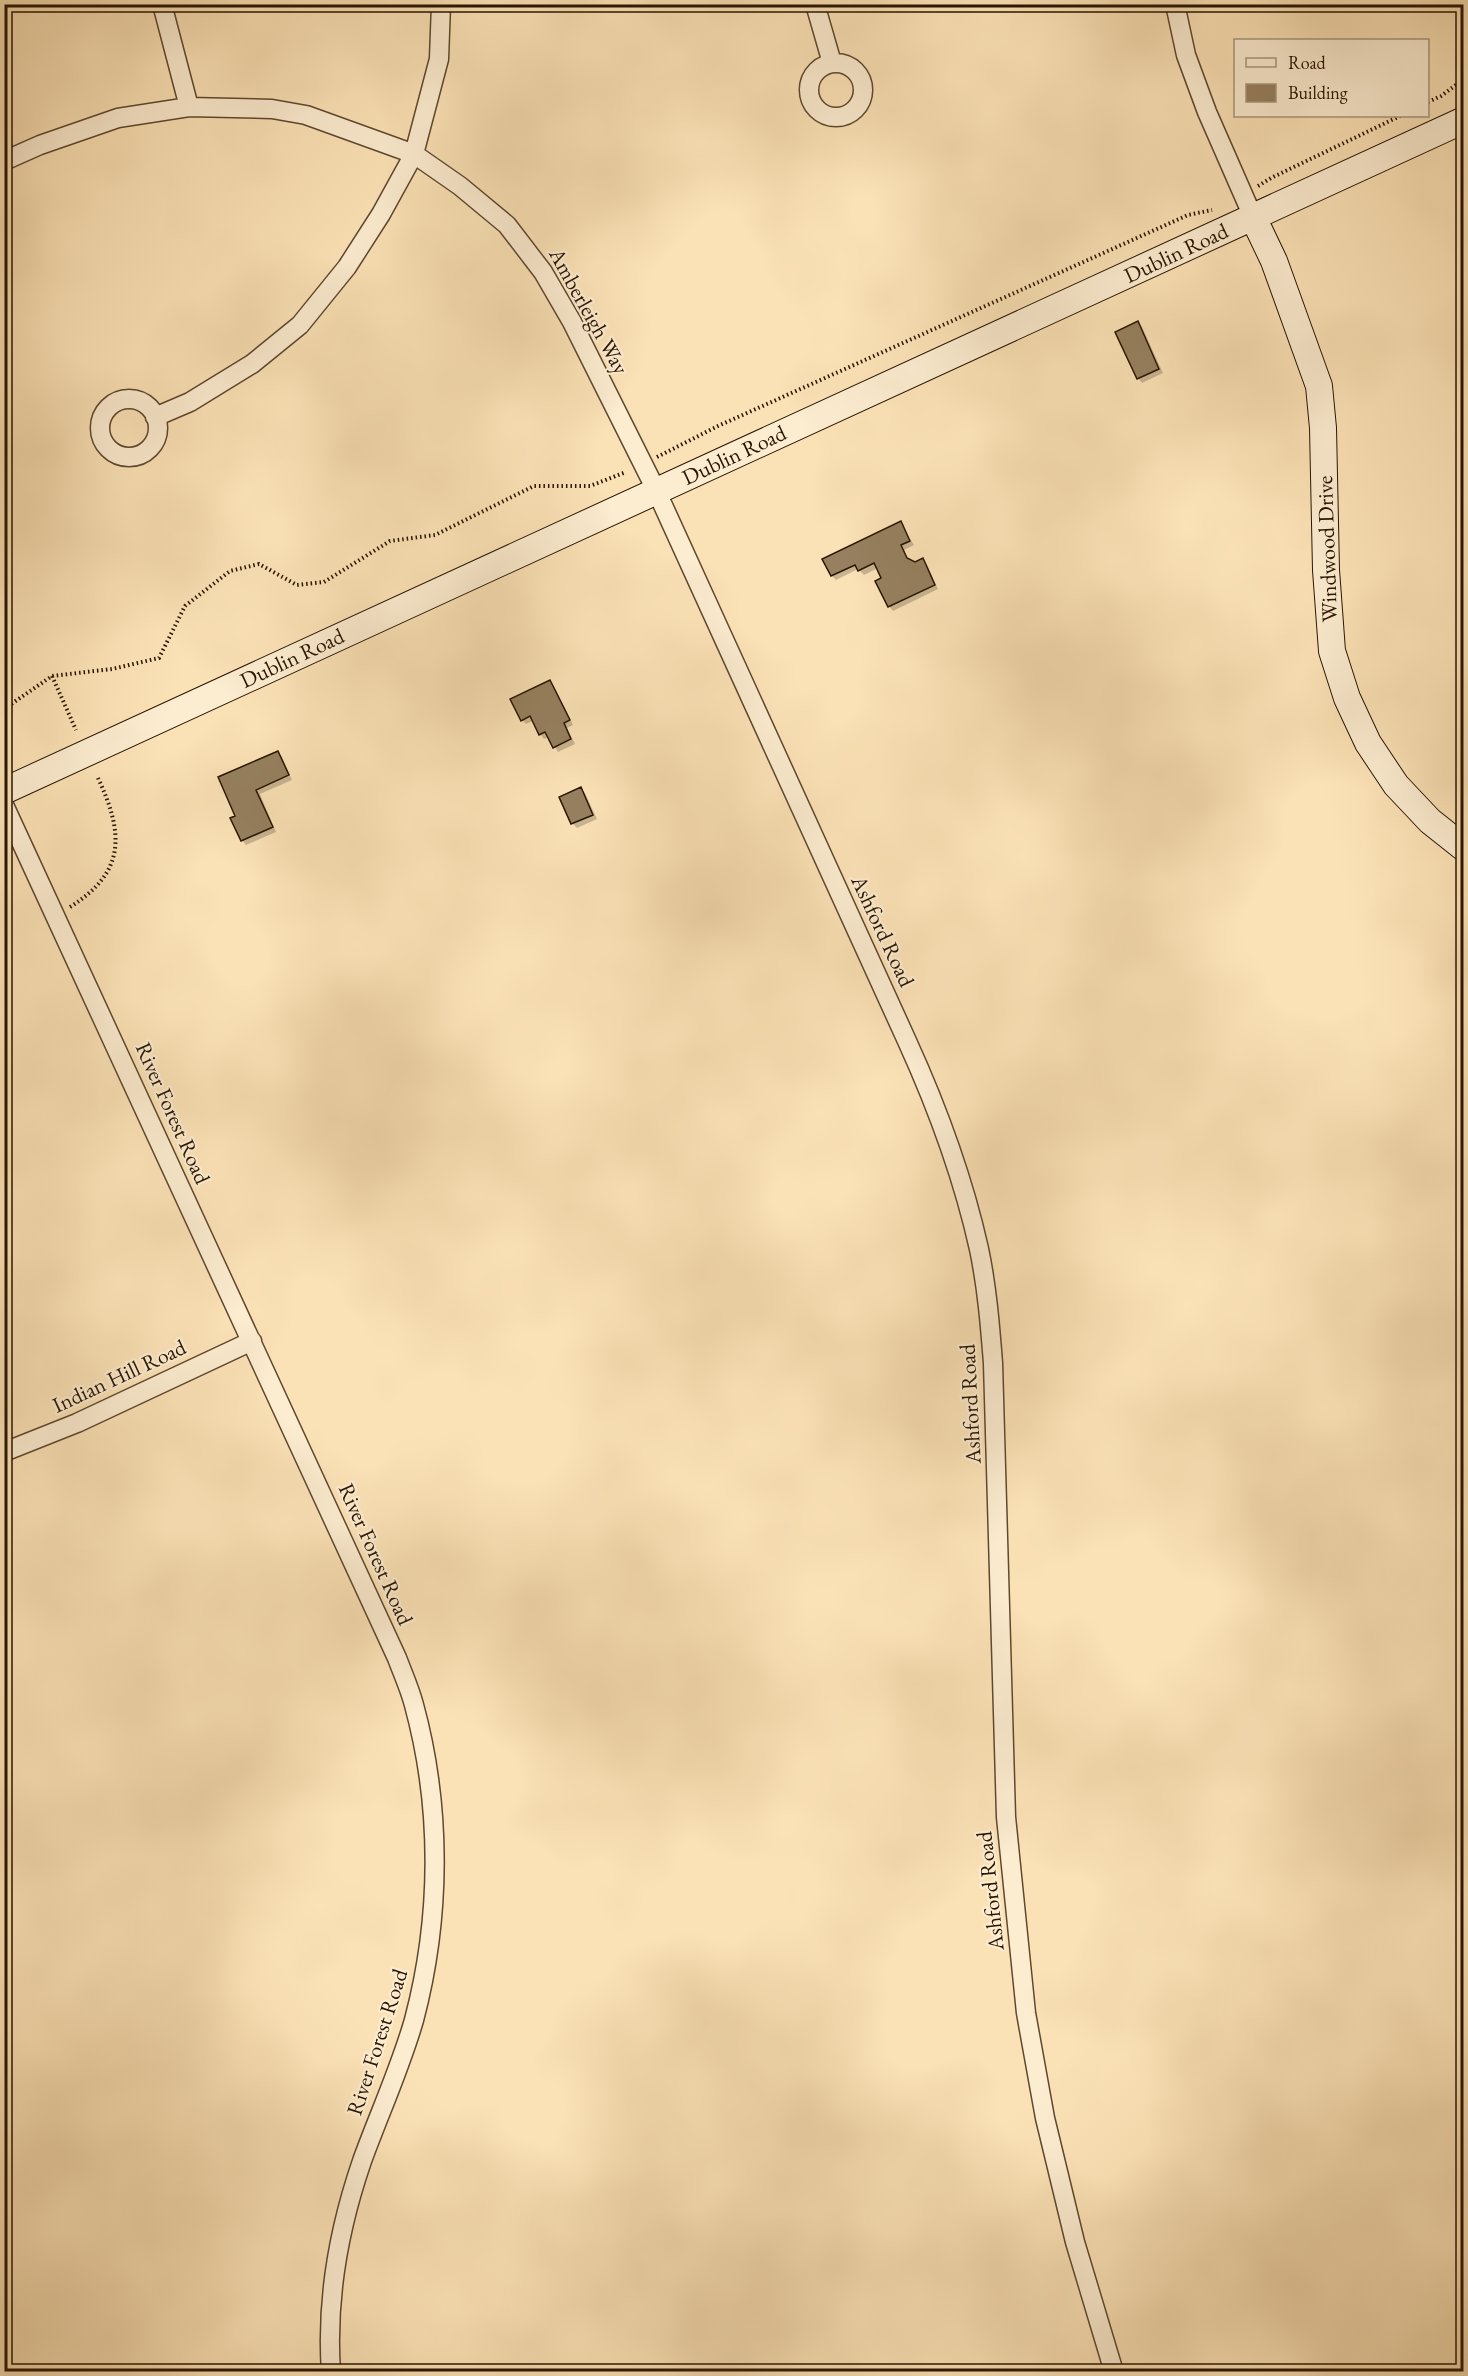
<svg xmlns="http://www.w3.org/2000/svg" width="1468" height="2376" font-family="'EB Garamond',serif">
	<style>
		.shadow { fill: #0003 }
		.building { fill: #96805f; stroke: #291500; stroke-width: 1.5 }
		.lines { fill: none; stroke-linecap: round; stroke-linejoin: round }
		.street-casing { stroke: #5e482e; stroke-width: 21 }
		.secondary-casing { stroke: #291500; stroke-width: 28 }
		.path { stroke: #291500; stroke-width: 4; stroke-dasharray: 1.5 3; stroke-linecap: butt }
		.street { stroke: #fcecd0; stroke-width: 18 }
		.secondary { stroke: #fcecd0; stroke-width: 26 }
		.labels { text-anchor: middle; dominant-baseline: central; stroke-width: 4.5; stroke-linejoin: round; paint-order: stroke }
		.street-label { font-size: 22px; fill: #291500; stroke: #fcecd0 }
	</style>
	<rect width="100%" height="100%" fill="#fbe2b6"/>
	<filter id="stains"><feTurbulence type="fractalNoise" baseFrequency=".00333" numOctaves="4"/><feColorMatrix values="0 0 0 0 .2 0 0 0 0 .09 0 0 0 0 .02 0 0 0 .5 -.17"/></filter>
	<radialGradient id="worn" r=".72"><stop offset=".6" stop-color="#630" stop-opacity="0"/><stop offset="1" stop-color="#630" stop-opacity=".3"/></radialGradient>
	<!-- shadow -->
	<path class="shadow" d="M 1138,323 L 1142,327 L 1163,373 L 1142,383 L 1138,378 Z
		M 900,523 L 914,545 L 904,550 L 909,561 L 915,564 L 922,560 L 927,565 L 938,589 L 893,611 L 889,606 L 883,579 L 878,568 L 864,575 L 858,569 L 836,580 L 832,576 Z
		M 550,681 L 554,686 L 573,725 L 567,728 L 575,744 L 558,752 L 549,737 L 544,739 L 540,734 L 533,721 L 526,724 L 522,720 Z
		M 278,752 L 282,757 L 292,780 L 260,794 L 276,832 L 246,845 L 242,840 L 237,816 Z
		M 581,789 L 585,793 L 597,819 L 577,828 L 573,824 L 561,797 Z"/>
	<!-- building -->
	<path class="building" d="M 1138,321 L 1159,369 L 1137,379 L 1115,332 Z
		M 901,521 L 910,541 L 901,545 L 907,558 L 915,562 L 923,558 L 935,585 L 888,607 L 875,581 L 881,578 L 874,563 L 858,571 L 855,565 L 831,576 L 822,559 Z
		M 550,680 L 570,720 L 564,723 L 571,739 L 553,748 L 545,732 L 539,735 L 530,716 L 521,721 L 510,699 Z
		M 278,751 L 289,775 L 256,790 L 273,827 L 241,841 L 230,818 L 235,816 L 218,777 Z
		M 581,787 L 593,815 L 571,824 L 559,797 Z"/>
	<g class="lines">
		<defs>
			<path id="street" d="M 162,4 L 189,107
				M 815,4 L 832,63
				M 1175,4 L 1186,55 L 1207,112 L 1253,217
				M809 90a27 27 0 1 1 54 0a27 27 0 1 1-54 0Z
				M 4,161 L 40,145 L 118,118 L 189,107 L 272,109 L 306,115 L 414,154 L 460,186 L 507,225 L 543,272 L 572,322 L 656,490 L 907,1041 C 938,1109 963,1177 979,1249 C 987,1287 990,1325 993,1363 L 1006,1817 L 1026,2013 L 1045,2118 L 1075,2242 L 1114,2372
				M100 428a29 29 0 1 1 58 0a29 29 0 1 1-58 0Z
				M 155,417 L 190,402 L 252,364 L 300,325 L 347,267 L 381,214 L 414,154 L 439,59 L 441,4
				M 4,805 L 397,1658 C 403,1674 410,1689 414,1705 C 442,1808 441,1918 414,2020 C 400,2069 379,2114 362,2161 C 339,2228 326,2301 331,2372
				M 4,1452 L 77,1423 L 252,1341"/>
			<path id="secondary" d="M 1253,217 L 1274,261 L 1319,386 L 1323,428 L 1326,570 L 1332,651 L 1347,698 L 1368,743 L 1396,785 L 1430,821 L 1464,848
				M 4,791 L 1464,120"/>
		</defs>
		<!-- street casing -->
		<use href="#street" class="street-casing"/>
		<!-- secondary casing -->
		<use href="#secondary" class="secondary-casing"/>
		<!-- path -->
		<path class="path" d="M 1428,102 L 1441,96 L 1464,79
			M 1258,186 L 1271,178 L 1400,116
			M 657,457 L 718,426 L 1188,215 L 1212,210
			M 52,676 L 76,730
			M 4,709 L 52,676 L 112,669 L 159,658 L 185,606 L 230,571 L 259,564 L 297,585 L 324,582 L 390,541 L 435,535 L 534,486 L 590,486 L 626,472
			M 70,907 C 126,872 124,834 98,778"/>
		<!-- street -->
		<use href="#street" class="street"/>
		<!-- secondary -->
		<use href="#secondary" class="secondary"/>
	</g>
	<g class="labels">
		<!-- street labels -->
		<g class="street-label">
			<text transform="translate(1176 253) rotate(-25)">Dublin Road</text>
			<text transform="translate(589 311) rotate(61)">Amberleigh Way</text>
			<text transform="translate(734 455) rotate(-25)">Dublin Road</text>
			<text transform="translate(1327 549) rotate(-92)">Windwood Drive</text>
			<text transform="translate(292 658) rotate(-25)">Dublin Road</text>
			<text transform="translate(883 931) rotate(65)">Ashford Road</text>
			<text transform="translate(173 1113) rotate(66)">River Forest Road</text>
			<text transform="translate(119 1376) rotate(-25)">Indian Hill Road</text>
			<text transform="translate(970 1404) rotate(-93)">Ashford Road</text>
			<text transform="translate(376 1554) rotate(66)">River Forest Road</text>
			<text transform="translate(990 1891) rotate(-96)">Ashford Road</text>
			<text transform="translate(377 2042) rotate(-72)">River Forest Road</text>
		</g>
	</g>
	<!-- margin -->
	<rect width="1468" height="2376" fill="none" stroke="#fbe2b6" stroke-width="24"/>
	<rect x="6" y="6" width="1456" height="2364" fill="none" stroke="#291500" stroke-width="3"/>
	<rect x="12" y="12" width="1444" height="2352" fill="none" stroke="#291500" stroke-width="1.5"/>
	<!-- legend -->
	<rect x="1234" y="39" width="195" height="78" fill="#fcecd0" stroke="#a8967d" stroke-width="1.5"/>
	<rect x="1246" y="58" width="30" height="9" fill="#fcecd0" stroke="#a8967d" stroke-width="1.5"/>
	<text x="1288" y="69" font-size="18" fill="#291500">Road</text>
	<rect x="1246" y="84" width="30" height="18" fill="#96805f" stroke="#a8967d" stroke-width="1.5"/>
	<text x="1288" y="99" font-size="18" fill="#291500">Building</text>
	<rect width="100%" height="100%" filter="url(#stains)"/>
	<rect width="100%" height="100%" fill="url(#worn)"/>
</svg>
